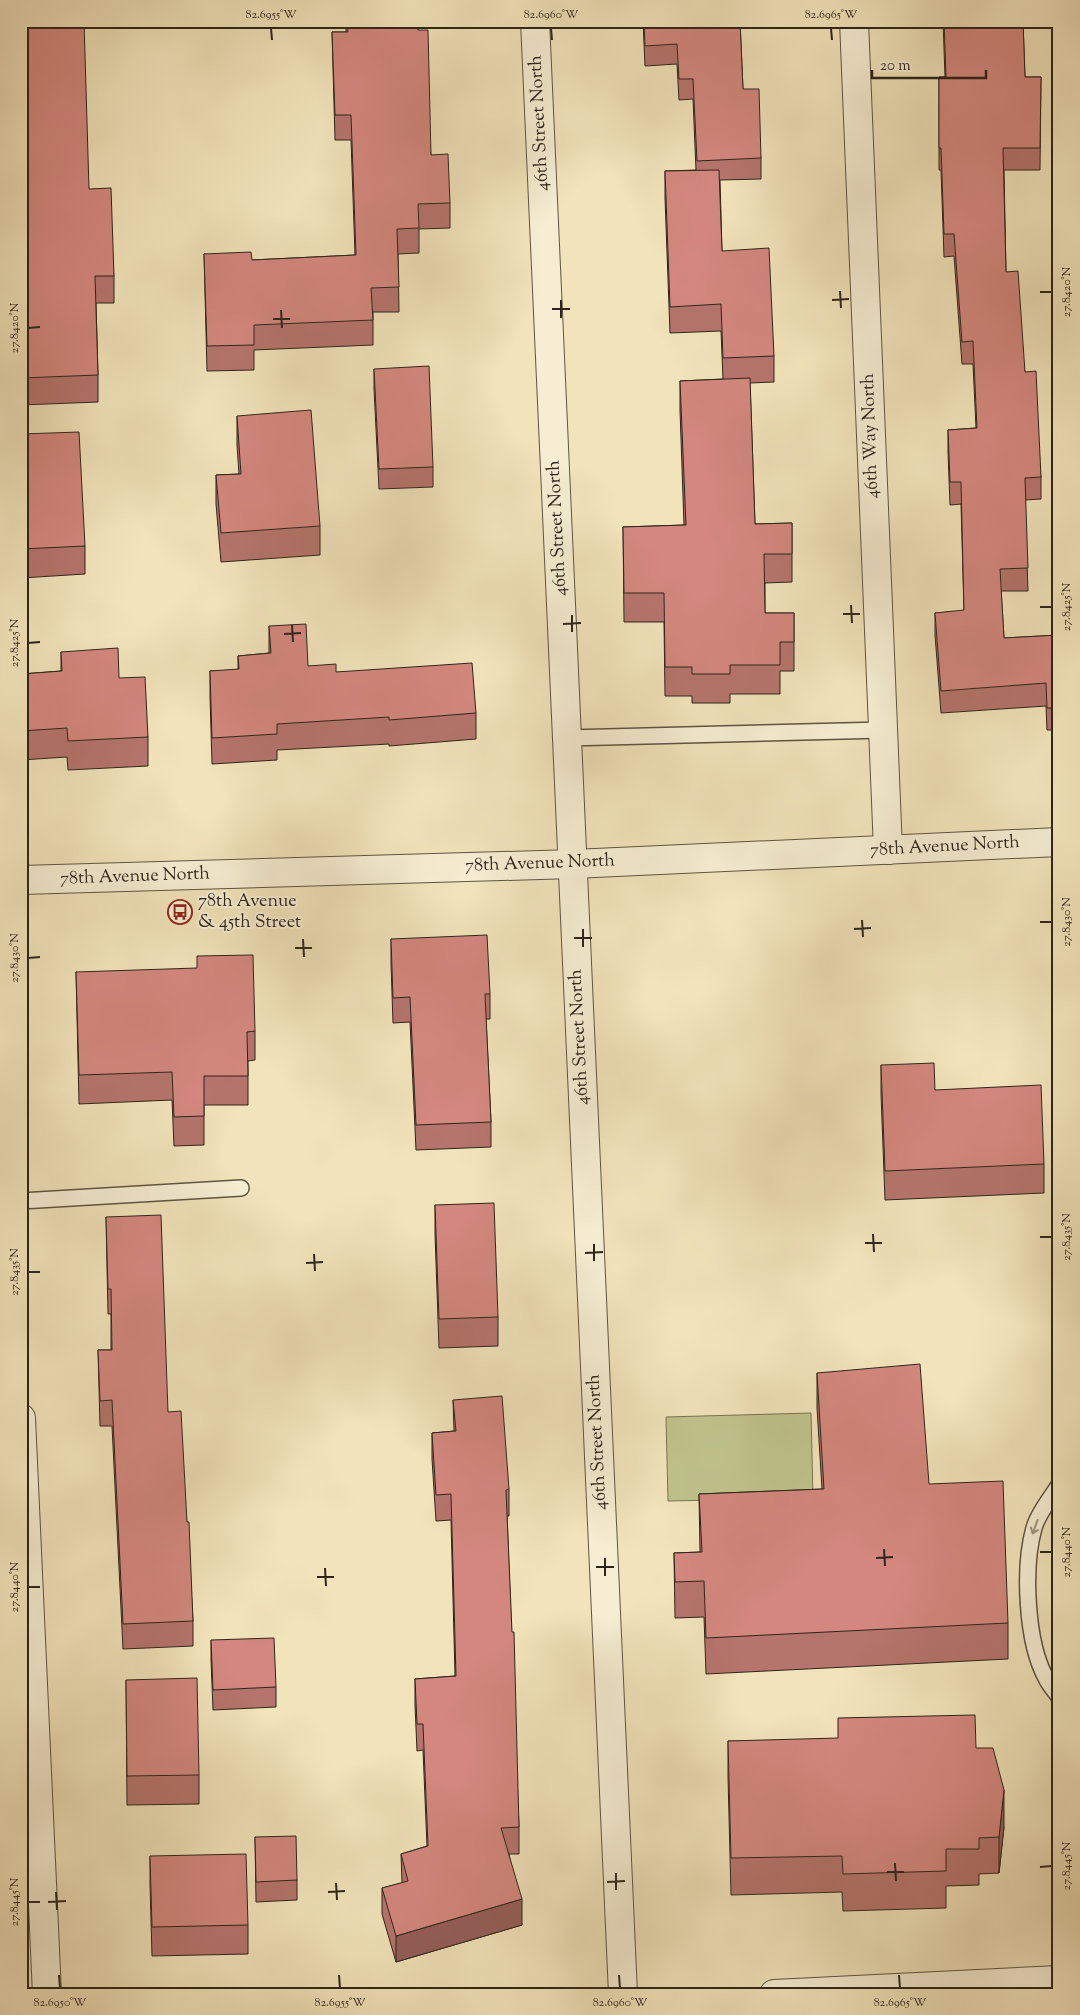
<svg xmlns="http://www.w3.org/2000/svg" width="1080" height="2015" font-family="'Sorts Mill Goudy',serif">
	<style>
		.green { fill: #bfc28c; stroke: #767454 }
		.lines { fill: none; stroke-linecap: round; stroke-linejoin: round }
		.service-casing { stroke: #5e5443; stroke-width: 18 }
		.minor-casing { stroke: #5e5443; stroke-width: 30 }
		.tertiary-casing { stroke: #5e5443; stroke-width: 30 }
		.service { stroke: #f6edd2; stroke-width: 15 }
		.minor { stroke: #f6edd2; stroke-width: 28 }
		.tertiary { stroke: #f6edd2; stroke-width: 28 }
		.wall { fill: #b5746c; stroke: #2d251b }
		.shaded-wall { fill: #945e58; stroke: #2d251b }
		.building { fill: #d3877e; stroke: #2d251b }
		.oneway { stroke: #9c9380 }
		.ticks { fill: none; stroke: #2d251b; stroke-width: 2 }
		.labels { text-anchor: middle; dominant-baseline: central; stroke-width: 4; stroke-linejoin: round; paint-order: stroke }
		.street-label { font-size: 18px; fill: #2d251b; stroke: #f6edd2 }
		.poi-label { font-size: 18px; fill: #2d251b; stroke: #f6edd2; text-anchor: start }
		.neatline { fill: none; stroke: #2d251b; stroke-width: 2 }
		.ticks-label { font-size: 12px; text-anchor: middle; fill: #2d251b }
	</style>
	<rect width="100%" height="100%" fill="#f1e3ba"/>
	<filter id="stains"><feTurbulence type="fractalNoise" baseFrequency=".004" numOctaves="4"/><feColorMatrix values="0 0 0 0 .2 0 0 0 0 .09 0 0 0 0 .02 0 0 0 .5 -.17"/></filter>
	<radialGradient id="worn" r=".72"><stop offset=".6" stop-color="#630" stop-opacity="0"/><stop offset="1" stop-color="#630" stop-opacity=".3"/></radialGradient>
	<!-- green -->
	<path class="green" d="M 811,1413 L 813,1498 L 668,1501 L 666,1417 Z"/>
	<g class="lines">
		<defs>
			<path id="service" d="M 567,738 L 884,730
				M 21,1201 L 241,1188
				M 1059,1485 C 1051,1498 1038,1513 1034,1528 C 1023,1567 1026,1642 1046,1678 C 1049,1685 1055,1691 1059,1697"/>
			<path id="minor" d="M 535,21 L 623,1994
				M 854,21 L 888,850
				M 21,1418 L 47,1994
				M 774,1994 L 1059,1980"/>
			<path id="tertiary" d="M 21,880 L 573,864 L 1059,842"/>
		</defs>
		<!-- service casing -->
		<use href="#service" class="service-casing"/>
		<!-- minor casing -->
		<use href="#minor" class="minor-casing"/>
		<!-- tertiary casing -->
		<use href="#tertiary" class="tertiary-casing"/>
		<!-- service -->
		<use href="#service" class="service"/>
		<!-- minor -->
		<use href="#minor" class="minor"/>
		<!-- tertiary -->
		<use href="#tertiary" class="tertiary"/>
	</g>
	<!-- wall -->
	<path class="wall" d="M 21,21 L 89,189 L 114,276 L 114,303 L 96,303 L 98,375 L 98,402 L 21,405 Z
		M 346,21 L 417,21 L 431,155 L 450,203 L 450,228 L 419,229 L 419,253 L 398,254 L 399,312 L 373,312 L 373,345 L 254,350 L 254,370 L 207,371 L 204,254 L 252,260 L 355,255 L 351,140 L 335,140 L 332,32 L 346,32 Z
		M 643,21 L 740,21 L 743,89 L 761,158 L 761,179 L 720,180 L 722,251 L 774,356 L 774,382 L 750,383 L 755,524 L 792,523 L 792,582 L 765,583 L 765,613 L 794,613 L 794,671 L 780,671 L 780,694 L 730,694 L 730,703 L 692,703 L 692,696 L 665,696 L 664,622 L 624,622 L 623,527 L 684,525 L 680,410 L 680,381 L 723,379 L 721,331 L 670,333 L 665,198 L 665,171 L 696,170 L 693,99 L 679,100 L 677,64 L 645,66 Z
		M 943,21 L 1023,21 L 1025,77 L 1041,77 L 1040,170 L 1004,170 L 1006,272 L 1025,372 L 1041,477 L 1041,499 L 1025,500 L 1028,591 L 1001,591 L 1004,638 L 1059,635 L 1059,730 L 1047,730 L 1046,706 L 941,713 L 935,635 L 935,613 L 964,611 L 961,504 L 950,505 L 948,452 L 948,430 L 976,428 L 973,364 L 962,364 L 954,256 L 944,257 L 941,170 L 939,170 L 939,77 L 945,77 Z
		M 374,369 L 433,467 L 433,487 L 379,489 L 374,389 Z
		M 237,416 L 320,526 L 320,555 L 221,562 L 216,504 L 216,475 L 239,474 L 237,445 Z
		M 21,434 L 85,546 L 85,574 L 21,578 Z
		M 269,626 L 308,666 L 336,672 L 476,713 L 476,739 L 389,746 L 389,744 L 277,750 L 277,760 L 212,764 L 210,697 L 210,671 L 238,670 L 238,656 L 269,653 Z
		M 61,652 L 119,678 L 148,737 L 148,766 L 68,770 L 67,757 L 21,760 L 21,674 L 61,671 Z
		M 391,939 L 490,994 L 490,1019 L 486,1019 L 491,1122 L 491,1147 L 416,1150 L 410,1022 L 393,1023 L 391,964 Z
		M 76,972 L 255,1031 L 255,1060 L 248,1061 L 248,1105 L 204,1105 L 204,1145 L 174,1146 L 172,1100 L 79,1104 Z
		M 881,1065 L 935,1090 L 1044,1164 L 1044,1193 L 885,1200 L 881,1094 Z
		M 435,1205 L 498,1317 L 498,1346 L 439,1348 L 435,1234 Z
		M 106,1217 L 168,1412 L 187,1522 L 193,1621 L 193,1646 L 123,1649 L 112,1426 L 100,1426 L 98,1350 L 111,1350 L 111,1314 L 108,1314 Z
		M 817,1373 L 929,1484 L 1008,1623 L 1008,1659 L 706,1674 L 704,1617 L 675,1618 L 674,1553 L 700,1552 L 699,1494 L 822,1489 L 817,1408 Z
		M 453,1400 L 509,1489 L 509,1516 L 507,1516 L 519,1827 L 519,1854 L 509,1854 L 522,1925 L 396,1962 L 382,1914 L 382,1888 L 402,1883 L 401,1854 L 427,1846 L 423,1750 L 417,1751 L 415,1705 L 415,1679 L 455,1676 L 451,1520 L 436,1521 L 432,1459 L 432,1433 L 454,1431 Z
		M 211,1640 L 276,1687 L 276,1707 L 213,1710 L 211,1660 Z
		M 126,1680 L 199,1775 L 199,1804 L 127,1805 Z
		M 728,1741 L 976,1748 L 1004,1827 L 999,1873 L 979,1874 L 979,1885 L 946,1886 L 946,1908 L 843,1911 L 842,1892 L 731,1895 L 728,1777 Z
		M 255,1837 L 297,1880 L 297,1900 L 256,1902 Z
		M 150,1856 L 248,1925 L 248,1954 L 152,1956 L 150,1885 Z"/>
	<!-- shaded-wall -->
	<path class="shaded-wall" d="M 1004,1790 L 1004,1827 L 999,1873 L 999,1837 Z
		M 522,1899 L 522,1925 L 396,1962 L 396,1936 Z"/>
	<!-- building -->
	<path class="building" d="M 21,21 L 84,21 L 89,189 L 111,188 L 114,276 L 95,276 L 98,375 L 21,378 Z
		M 347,21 L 417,21 L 418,30 L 428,30 L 431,155 L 448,154 L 450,203 L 418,204 L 419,228 L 397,229 L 399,287 L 371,288 L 373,320 L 254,325 L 254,345 L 207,346 L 204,254 L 251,252 L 252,260 L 356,255 L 351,115 L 335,115 L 332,32 L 348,32 Z
		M 644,21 L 740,21 L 743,89 L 759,89 L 761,158 L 697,161 L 693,79 L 679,79 L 677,44 L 645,46 Z
		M 944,21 L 1023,21 L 1025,77 L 1041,77 L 1040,148 L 1003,148 L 1006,272 L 1018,271 L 1025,372 L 1036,371 L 1041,477 L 1025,478 L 1028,568 L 1000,569 L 1004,638 L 1059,635 L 1059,708 L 1047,708 L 1046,683 L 941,691 L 935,613 L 964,610 L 961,482 L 950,482 L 948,430 L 977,428 L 973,341 L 962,342 L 954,234 L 944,234 L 941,148 L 939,148 L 939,77 L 946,77 Z
		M 719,170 L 722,251 L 769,248 L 774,356 L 723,358 L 721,304 L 670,307 L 665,171 Z
		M 429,366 L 433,467 L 379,469 L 374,369 Z
		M 750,378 L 755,524 L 792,523 L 792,554 L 764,554 L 765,613 L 794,613 L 794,642 L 780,642 L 780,665 L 730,665 L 730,674 L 692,674 L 692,667 L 665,667 L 664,593 L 624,593 L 623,527 L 686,525 L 680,381 Z
		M 311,410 L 320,526 L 221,533 L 216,475 L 241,474 L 237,416 Z
		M 79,432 L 85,546 L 21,549 L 21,434 Z
		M 306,624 L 308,666 L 336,664 L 336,672 L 472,663 L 476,713 L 389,720 L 389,717 L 277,724 L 277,734 L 212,738 L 210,671 L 239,669 L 238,656 L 271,653 L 269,626 Z
		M 118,648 L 119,678 L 145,677 L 148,737 L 68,741 L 67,728 L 21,731 L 21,674 L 62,671 L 61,652 Z
		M 487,935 L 490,994 L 485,994 L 491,1122 L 416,1125 L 410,997 L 393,998 L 391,939 Z
		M 253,955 L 255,1031 L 247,1032 L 248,1076 L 204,1076 L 204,1116 L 174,1117 L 172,1072 L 79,1075 L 76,972 L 197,968 L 197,956 Z
		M 934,1063 L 935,1090 L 1041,1085 L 1044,1164 L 885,1171 L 881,1065 Z
		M 494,1203 L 498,1317 L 439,1319 L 435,1205 Z
		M 161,1215 L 168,1412 L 181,1411 L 187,1522 L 189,1522 L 193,1621 L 123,1624 L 112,1400 L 100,1401 L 98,1350 L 112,1350 L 111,1289 L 108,1289 L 106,1217 Z
		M 920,1364 L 929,1484 L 1003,1481 L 1008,1623 L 706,1638 L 704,1581 L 675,1582 L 674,1553 L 702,1552 L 699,1494 L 824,1489 L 817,1373 Z
		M 502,1396 L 509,1489 L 506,1490 L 512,1632 L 514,1632 L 519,1827 L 501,1828 L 522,1899 L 396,1936 L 382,1888 L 408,1881 L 401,1854 L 428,1846 L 423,1724 L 417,1724 L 415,1679 L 456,1676 L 451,1494 L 436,1495 L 432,1433 L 456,1431 L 453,1400 Z
		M 274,1638 L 276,1687 L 213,1690 L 211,1640 Z
		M 197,1678 L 199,1775 L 127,1776 L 126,1680 Z
		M 975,1715 L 976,1748 L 993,1748 L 1004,1790 L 999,1837 L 979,1838 L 979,1849 L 946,1849 L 946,1871 L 843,1874 L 842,1856 L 731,1858 L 728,1741 L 838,1738 L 838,1718 Z
		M 296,1836 L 297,1880 L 256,1882 L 255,1837 Z
		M 246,1854 L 248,1925 L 152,1927 L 150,1856 Z"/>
	<!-- one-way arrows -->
	<defs><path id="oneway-shaft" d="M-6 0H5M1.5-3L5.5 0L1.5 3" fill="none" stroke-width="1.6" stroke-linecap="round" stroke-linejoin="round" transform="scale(1.25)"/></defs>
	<use class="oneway" href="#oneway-shaft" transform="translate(1035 1527) rotate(110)"/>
	<!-- ticks -->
	<path class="ticks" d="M 271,28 L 272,40M 551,28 L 552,40M 831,28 L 832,40M 840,291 L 841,308M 1040,292 L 1052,292M 561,300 L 561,318M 832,300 L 849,299M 552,309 L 570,309M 281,310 L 282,328M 273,319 L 290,319M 28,328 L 40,327M 851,605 L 852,623M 1040,607 L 1052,607M 843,614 L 860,614M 572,615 L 572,632M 563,624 L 581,623M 292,625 L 293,642M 284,634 L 301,633M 28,643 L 40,642M 862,920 L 863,937M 1040,922 L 1052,922M 583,929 L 583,947M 854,929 L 871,928M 574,938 L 592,938M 303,939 L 304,957M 295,948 L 312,948M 28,958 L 40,957M 873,1234 L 874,1252M 1040,1237 L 1052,1237M 865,1243 L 882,1243M 594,1244 L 594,1261M 585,1253 L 603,1252M 314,1254 L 315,1271M 306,1263 L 323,1262M 28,1272 L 40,1272M 884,1549 L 885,1566M 1040,1552 L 1052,1552M 605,1558 L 605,1576M 876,1558 L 893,1557M 596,1567 L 614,1567M 325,1568 L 326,1586M 317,1577 L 334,1577M 28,1587 L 40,1587M 895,1863 L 896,1881M 1040,1867 L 1052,1866M 887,1872 L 904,1872M 616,1873 L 616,1890M 607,1882 L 625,1881M 336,1883 L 337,1900M 56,1892 L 57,1910M 328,1892 L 345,1891M 28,1902 L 40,1902M 48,1902 L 66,1901M 59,1975 L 60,1988M 339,1975 L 340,1988M 619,1975 L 620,1988M 899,1975 L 900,1988"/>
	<!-- icons -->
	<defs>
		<symbol id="bus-ring" viewBox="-11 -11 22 22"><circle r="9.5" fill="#f6edd2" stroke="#8f2418" stroke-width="1.5"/><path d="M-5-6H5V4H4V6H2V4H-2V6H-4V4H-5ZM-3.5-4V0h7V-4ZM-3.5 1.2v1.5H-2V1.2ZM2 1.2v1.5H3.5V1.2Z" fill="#8f2418"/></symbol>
	</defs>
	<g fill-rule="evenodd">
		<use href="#bus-ring" x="166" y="898" width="28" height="28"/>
	</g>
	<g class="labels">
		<!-- street labels -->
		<g class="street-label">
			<text transform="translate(540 123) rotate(-93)">46th Street North</text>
			<text transform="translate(871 436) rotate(-92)">46th Way North</text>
			<text transform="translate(558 528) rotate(-93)">46th Street North</text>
			<text transform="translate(945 847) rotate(-3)">78th Avenue North</text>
			<text transform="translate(540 864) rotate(-2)">78th Avenue North</text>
			<text transform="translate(135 877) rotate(-2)">78th Avenue North</text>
			<text transform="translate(580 1037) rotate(-93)">46th Street North</text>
			<text transform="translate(598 1442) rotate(-93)">46th Street North</text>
		</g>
		<!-- poi labels -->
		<g class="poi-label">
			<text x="198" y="902">78th Avenue<tspan x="198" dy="21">&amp; 45th Street</tspan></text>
		</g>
	</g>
	<!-- margin -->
	<rect width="1080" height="2015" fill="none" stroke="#f1e3ba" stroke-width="55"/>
	<!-- scale -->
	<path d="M872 70v8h114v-8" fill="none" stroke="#2d251b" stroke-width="2.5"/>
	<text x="880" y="70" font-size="15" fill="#2d251b" stroke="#f6edd2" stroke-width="4" paint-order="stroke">20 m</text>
	<rect x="28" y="28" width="1024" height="1960" class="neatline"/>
	<g class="ticks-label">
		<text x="271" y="18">82.6955°W</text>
		<text x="551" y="18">82.6960°W</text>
		<text x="831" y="18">82.6965°W</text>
		<text transform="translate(1066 292) rotate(-90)" y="4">27.8420°N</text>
		<text transform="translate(14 328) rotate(-90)" y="4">27.8420°N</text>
		<text transform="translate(1066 607) rotate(-90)" y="4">27.8425°N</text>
		<text transform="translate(14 643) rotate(-90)" y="4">27.8425°N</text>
		<text transform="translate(1066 922) rotate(-90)" y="4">27.8430°N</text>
		<text transform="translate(14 958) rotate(-90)" y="4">27.8430°N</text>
		<text transform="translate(1066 1237) rotate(-90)" y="4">27.8435°N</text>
		<text transform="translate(14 1272) rotate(-90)" y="4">27.8435°N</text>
		<text transform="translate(1066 1552) rotate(-90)" y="4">27.8440°N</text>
		<text transform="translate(14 1587) rotate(-90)" y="4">27.8440°N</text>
		<text transform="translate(1066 1866) rotate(-90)" y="4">27.8445°N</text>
		<text transform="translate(14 1902) rotate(-90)" y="4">27.8445°N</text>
		<text x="60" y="2006">82.6950°W</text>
		<text x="340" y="2006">82.6955°W</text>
		<text x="620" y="2006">82.6960°W</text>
		<text x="900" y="2006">82.6965°W</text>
	</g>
	<rect width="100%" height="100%" filter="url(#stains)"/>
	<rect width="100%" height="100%" fill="url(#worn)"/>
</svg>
